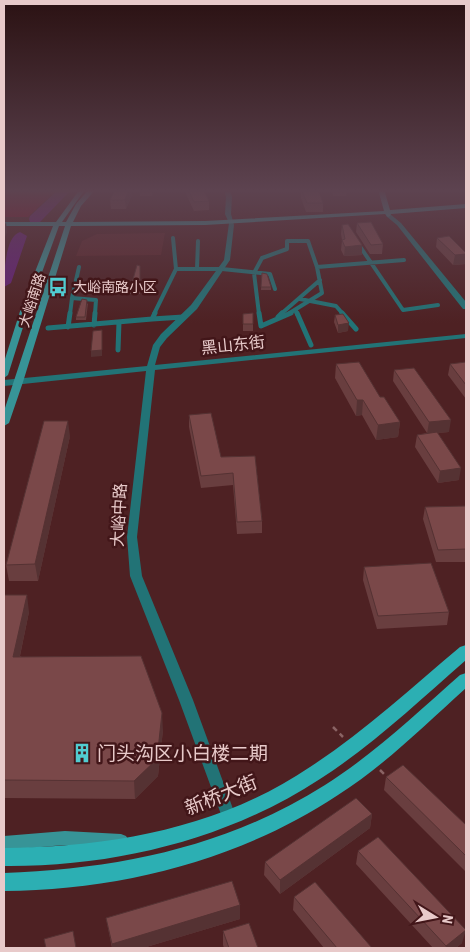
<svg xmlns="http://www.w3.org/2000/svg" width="470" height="952" font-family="'Roboto Condensed','Noto Sans SC',sans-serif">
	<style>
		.built { fill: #5c272a }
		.green { fill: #7c0e23 }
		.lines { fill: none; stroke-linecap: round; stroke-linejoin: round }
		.river { fill: #662078; fill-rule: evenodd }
		.path { stroke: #8a6364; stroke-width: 2.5; stroke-dasharray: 5.5 4; stroke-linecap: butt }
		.lane-far1 { stroke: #227376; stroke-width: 4 }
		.lane { stroke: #227376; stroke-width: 5 }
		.street { fill: #227376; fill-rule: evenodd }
		.secondary { fill: #379497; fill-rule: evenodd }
		.primary { fill: #2cafb3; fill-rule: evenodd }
		.wall { fill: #693e3f }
		.shaded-wall { fill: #553233 }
		.building { fill: #7a4849; stroke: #553233 }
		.labels { text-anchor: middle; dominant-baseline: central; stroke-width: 5; stroke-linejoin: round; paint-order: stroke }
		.far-poi-label { font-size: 14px; fill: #e8caca; stroke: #421619; text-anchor: start }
		.far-street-label { font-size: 14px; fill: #e8caca; stroke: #421619 }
		.street-label { font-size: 16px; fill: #e8caca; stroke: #421619 }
		.near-poi-label { font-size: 19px; fill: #e8caca; stroke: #421619; text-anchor: start }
		.near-street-label { font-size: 19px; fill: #e8caca; stroke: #421619 }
	</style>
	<rect width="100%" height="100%" fill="#4e2123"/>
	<!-- built -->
	<path class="built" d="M 165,233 L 161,255 L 76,256 L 82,241 L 97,234 Z"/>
	<!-- green -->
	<path class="green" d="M 9,189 L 58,189 L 28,217 L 4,217 L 4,193 Z"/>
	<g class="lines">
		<!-- river -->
		<path class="river" d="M 59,189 L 72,189 L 40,222 L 30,222 L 29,219 L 30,216 Z
			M 20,232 L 27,236 L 11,283 L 4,287 C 4,274 5,236 20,232 Z"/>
		<!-- path -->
		<path class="path" d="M 333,727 L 343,737
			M 380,770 L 387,777"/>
		<!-- lane-far1 -->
		<path class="lane-far1" d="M 173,238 L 176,269 L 222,269 L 270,274 L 275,289
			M 359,245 L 403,310 L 438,305
			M 317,267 L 404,260
			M 197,269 L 198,241
			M 72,298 L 79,267
			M 300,299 L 336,306 L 343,314
			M 296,311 L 297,314
			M 70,314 L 72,298 L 96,300 L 95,314
			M 154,314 L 176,269
			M 259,314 L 254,273 L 262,258 L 287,249 L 287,241 L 308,241 L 317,267
			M 281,314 L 320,280
			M 288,314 L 322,293 L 317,267"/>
		<!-- lane -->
		<path class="lane" d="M 259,313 L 261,326 L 291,313
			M 297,313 L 311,345
			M 342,313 L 356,329
			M 278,317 L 282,313
			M 152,319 L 183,317
			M 94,325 L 95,313
			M 68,327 L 70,313
			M 48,328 L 152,319 L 155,313
			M 118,350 L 119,322"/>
		<!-- street -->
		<path class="street" d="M 224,189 L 230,189 L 232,197 L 231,214 L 234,225 L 230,260 L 197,309 L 167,338 L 160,347 L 155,365 L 466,334 L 466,338 L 155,370 L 137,537 L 142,576 L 193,700 L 236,817 L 234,822 L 229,823 L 224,822 L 222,817 L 179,700 L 130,576 L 127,537 L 146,371 L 4,386 L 4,380 L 147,366 L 153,345 L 161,334 L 191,305 L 224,260 L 229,223 L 225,214 L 226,197 Z
			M 386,214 L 390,214 L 401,223 L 466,302 L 466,309 L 463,309 L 397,225 L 386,216 Z"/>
		<!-- secondary -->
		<path class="secondary" d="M 80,189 L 84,191 L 62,222 L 66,222 L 76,204 L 89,189 L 96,189 L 81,206 L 73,222 L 205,221 L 384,211 L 378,189 L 384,189 L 390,210 L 466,204 L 466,208 L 391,214 L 390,216 L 388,217 L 385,214 L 205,225 L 71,226 L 23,382 L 9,423 L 4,426 L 4,411 L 65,226 L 59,226 L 30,305 L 8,375 L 4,378 L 4,362 L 22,305 L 53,226 L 4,226 L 4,222 L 56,222 Z
			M 65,831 L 121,834 L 126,836 L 129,841 L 126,846 L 121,848 L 65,845 L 4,850 L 4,836 Z"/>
		<!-- primary -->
		<path class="primary" d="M 466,645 L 466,660 C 419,701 373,745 320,779 C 227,840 114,867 4,866 L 4,848 C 111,847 220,828 310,767 C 364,732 411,688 460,647 Z
			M 466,673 L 466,688 C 425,725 385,765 338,795 C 240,860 121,890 4,891 L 4,873 C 118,869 227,847 325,785 C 374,754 417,713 460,675 Z"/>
	</g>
	<!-- wall -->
	<path class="wall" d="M 139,189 L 156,189 L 152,196 L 140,196 Z
		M 186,189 L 203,189 L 209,201 L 209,210 L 194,211 L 186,194 Z
		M 249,189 L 264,189 L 263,191 L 249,190 Z
		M 301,189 L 323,203 L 323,212 L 306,212 L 301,198 Z
		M 332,189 L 347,189 L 346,196 L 333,196 Z
		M 132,195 L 126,209 L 111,209 L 110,200 Z
		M 357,223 L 383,244 L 382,254 L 370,254 L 356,232 Z
		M 342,225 L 362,255 L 344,256 L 341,250 L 342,240 L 341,234 Z
		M 437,238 L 466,264 L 453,265 L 436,247 Z
		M 140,266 L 140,294 L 130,294 L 130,290 Z
		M 262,273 L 271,287 L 271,290 L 261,290 Z
		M 88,303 L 86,320 L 76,320 L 76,317 Z
		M 253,313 L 253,331 L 243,331 L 243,314 Z
		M 335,315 L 348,331 L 338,333 L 334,322 Z
		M 466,362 L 466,399 L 448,375 L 450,364 Z
		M 336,364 L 380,397 L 400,422 L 398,437 L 376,440 L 362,415 L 356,416 L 335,378 Z
		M 394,370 L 449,432 L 438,433 L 459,480 L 438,483 L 415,447 L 417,435 L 427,433 L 393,381 Z
		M 189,415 L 221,457 L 255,456 L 262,521 L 262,533 L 237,534 L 233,485 L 201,488 L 189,427 Z
		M 70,436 L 38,581 L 9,581 L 6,565 Z
		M 466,506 L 466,562 L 436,562 L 423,519 L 425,507 Z
		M 364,567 L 449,612 L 447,625 L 377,629 L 363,580 Z
		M 4,595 L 29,612 L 20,656 L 163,730 L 158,776 L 135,799 L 4,798 Z
		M 386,777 L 466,825 L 466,872 L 384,790 Z
		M 372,814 L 370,828 L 280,894 L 264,875 L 265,862 Z
		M 358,851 L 462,943 L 456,948 L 433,948 L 356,864 Z
		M 294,897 L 372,948 L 324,948 L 293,910 Z
		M 106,918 L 240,919 L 143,948 L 112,948 Z
		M 223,931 L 258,948 L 224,948 L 223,945 Z"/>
	<!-- shaded-wall -->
	<path class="shaded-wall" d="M 129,189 L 131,189 L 132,195 L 126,209 L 125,200 Z
		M 152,189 L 156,189 L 152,196 Z
		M 6,222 L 7,232 L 4,240 L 4,227 Z
		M 362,245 L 362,255 L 344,256 L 345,247 Z
		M 466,254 L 466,264 L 453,265 L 455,255 Z
		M 349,323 L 348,331 L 338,333 L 338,325 Z
		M 102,330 L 102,356 L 91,357 L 91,351 Z
		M 357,400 L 363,400 L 362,415 L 356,416 Z
		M 451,420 L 449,432 L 427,434 L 429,422 Z
		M 68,421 L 70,436 L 38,581 L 35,564 Z
		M 400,422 L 398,437 L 376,440 L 378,425 Z
		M 461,468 L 459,480 L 438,483 L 440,471 Z
		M 27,595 L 29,612 L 16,674 L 13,657 Z
		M 162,713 L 163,730 L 158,776 L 135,799 L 134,781 Z
		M 372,814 L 370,828 L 280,894 L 280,880 Z
		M 240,905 L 240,919 L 143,948 L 112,948 L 112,944 Z
		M 466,930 L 462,943 L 456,948 L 445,948 L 446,946 Z"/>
	<!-- building -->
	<path class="building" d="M 115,189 L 129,189 L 125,200 L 110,200 Z
		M 188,189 L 203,189 L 209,201 L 194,202 Z
		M 301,189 L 318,189 L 323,203 L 307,203 Z
		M 371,222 L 383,244 L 371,245 L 357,223 Z
		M 348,224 L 362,245 L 345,247 L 342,240 L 345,239 L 342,225 Z
		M 449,236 L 466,253 L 466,254 L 455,255 L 437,238 Z
		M 137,265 L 140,266 L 140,290 L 130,290 Z
		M 262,273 L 267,274 L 271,287 L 261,287 Z
		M 82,299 L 87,300 L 85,317 L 76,317 Z
		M 253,313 L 253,324 L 243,324 L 243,314 Z
		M 343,314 L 349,323 L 338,325 L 335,315 Z
		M 102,330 L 102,350 L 91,351 L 93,331 Z
		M 359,362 L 380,397 L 384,397 L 400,422 L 378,425 L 363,400 L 357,400 L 336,364 Z
		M 466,362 L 466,385 L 450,364 Z
		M 414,368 L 451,420 L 429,422 L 394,370 Z
		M 211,413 L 221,457 L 255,456 L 262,521 L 237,522 L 233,473 L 201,476 L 189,415 Z
		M 44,421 L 68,421 L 35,564 L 6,565 Z
		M 437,432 L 461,468 L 440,471 L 417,435 Z
		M 466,506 L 466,549 L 438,550 L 425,507 Z
		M 431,563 L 449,612 L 378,616 L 364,567 Z
		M 4,595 L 27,595 L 13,657 L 141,656 L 162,713 L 157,759 L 134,781 L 4,780 Z
		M 403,765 L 466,825 L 466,856 L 386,777 Z
		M 356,798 L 372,814 L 280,880 L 265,862 Z
		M 378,837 L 466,930 L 446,946 L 358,851 Z
		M 232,881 L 240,905 L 112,944 L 106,918 Z
		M 315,882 L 372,948 L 337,948 L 294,897 Z
		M 249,923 L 258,948 L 229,948 L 223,931 Z
		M 73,931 L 76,948 L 46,948 L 44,939 Z"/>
	<!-- sky -->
	<linearGradient id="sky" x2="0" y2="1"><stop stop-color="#2b1213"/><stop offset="0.59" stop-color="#5d4350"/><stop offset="1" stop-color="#5d4350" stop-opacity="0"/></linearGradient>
	<rect width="470" height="323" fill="url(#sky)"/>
	<!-- icons -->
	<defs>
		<symbol id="bus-bare" viewBox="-9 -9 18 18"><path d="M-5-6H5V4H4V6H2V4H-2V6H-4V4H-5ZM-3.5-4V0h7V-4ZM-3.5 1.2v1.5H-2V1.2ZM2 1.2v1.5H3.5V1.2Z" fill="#51ccd1" stroke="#421619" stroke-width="2.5" paint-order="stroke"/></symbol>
		<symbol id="building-bare" viewBox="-9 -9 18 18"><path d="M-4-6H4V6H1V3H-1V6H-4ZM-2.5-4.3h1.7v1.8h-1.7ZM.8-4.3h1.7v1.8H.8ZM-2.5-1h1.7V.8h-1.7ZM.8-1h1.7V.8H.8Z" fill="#51ccd1" stroke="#421619" stroke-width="2.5" paint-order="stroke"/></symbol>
	</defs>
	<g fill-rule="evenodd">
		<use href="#bus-bare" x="44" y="273" width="28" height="28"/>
		<use href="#building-bare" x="68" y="739" width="28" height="28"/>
	</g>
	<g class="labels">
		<!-- far-poi labels -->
		<g class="far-poi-label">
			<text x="73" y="287">大峪南路小区</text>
		</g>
		<!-- far-street labels -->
		<g class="far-street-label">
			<text transform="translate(32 300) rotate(-72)">大峪南路</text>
		</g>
		<!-- street labels -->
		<g class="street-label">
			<text transform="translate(233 345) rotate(-6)">黑山东街</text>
			<text transform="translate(119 515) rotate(-87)">大峪中路</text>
		</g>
		<!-- near-poi labels -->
		<g class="near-poi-label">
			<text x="97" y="753">门头沟区小白楼二期</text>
		</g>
		<!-- near-street labels -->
		<g class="near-street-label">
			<text transform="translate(221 795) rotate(-22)">新桥大街</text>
		</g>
	</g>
	<!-- border -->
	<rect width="470" height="952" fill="none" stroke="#e8caca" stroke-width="10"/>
	<!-- north arrow -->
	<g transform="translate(435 917) rotate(100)" stroke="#421619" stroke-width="4" paint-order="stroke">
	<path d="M0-4L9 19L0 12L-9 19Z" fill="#e8caca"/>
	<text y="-8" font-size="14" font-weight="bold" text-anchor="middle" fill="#e8caca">N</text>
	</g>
</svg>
